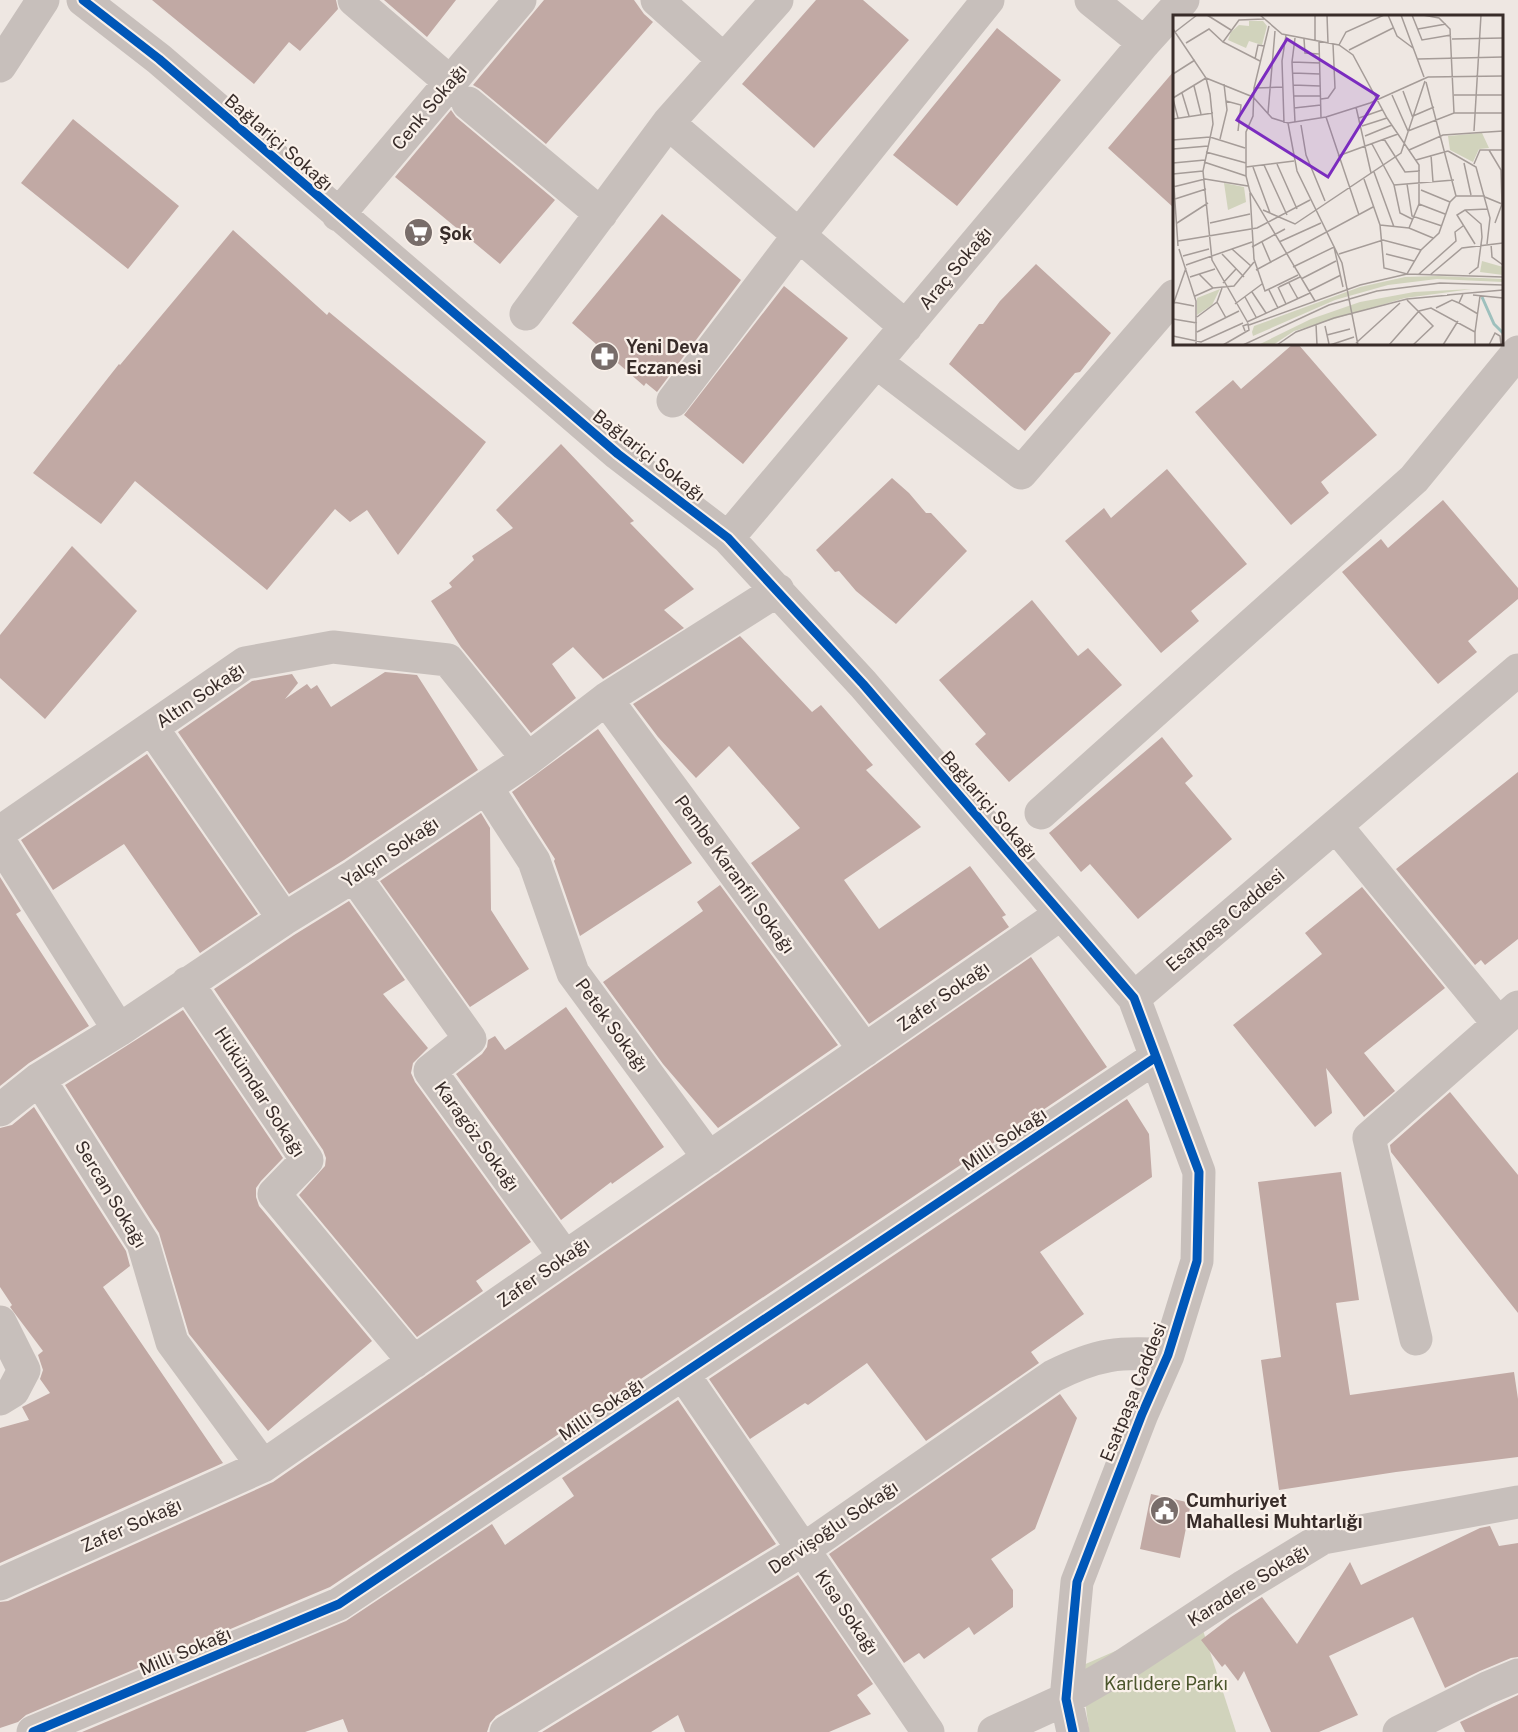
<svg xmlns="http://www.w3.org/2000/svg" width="1518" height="1732" font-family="'Public Sans',sans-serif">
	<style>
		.green { fill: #d1d3bc }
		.building { fill: #c1a9a4 }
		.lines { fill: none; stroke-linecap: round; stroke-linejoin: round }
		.minor { stroke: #c7bfbb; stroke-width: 33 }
		.cycleway-casing { stroke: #faf1ea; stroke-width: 13 }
		.cycleway { stroke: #0057b8; stroke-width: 9 }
		.labels { text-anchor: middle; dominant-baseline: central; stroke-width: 4.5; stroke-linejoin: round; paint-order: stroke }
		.street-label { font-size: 18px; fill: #382c29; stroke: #faf1ea }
		.poi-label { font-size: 18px; font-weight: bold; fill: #382c29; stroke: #faf1ea; text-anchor: start }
		.park-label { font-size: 18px; fill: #4b562c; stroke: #faf1ea }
		.inset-river { fill: none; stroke: #9ec0bd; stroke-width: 3 }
		.inset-road { fill: none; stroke: #a59c98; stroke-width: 1.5 }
		.view { fill: #7b2cbf; fill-opacity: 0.15; stroke: #7b2cbf; stroke-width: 3 }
		.inset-edge { fill: none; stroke: #382c29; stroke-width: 3 }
	</style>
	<rect width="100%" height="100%" fill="#eee7e2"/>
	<!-- green -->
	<path class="green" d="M 1198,1615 L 1236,1732 L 1089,1732 L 1081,1666 Z"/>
	<!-- building -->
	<path class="building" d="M 152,0 L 336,0 L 338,9 L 300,51 L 289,42 L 254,84 Z
		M 384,0 L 456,0 L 427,37 Z
		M 544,0 L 634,0 L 644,14 L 653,22 L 546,144 L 480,89 L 473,85 Z
		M 816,0 L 863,0 L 909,40 L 814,148 L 742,84 Z
		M 997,28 L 1061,80 L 957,206 L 893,155 Z
		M 1174,71 L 1174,208 L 1108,148 Z
		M 451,110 L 456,117 L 555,200 L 500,264 L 395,177 Z
		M 73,119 L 179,206 L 128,269 L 21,183 Z
		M 662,214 L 741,280 L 657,392 L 646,383 L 644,386 L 572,323 Z
		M 233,230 L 327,315 L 329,312 L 486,442 L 398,555 L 367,510 L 350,522 L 335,509 L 267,590 L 135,481 L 101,524 L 33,473 L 119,364 L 120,365 Z
		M 1036,264 L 1111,333 L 1080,372 L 1075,373 L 1025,431 L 949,364 L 979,324 L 983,324 L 1000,301 Z
		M 784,286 L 848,338 L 743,464 L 684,415 Z
		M 1293,344 L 1298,344 L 1377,435 L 1321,482 L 1329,493 L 1291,525 L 1195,412 L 1233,380 L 1241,389 Z
		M 561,444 L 634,521 L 630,523 L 694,589 L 664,610 L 684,628 L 603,679 L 573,647 L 552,664 L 576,698 L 531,733 L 461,647 L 431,601 L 452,587 L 449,583 L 474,560 L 472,556 L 513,528 L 496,510 Z
		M 1167,469 L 1247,564 L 1191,611 L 1199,621 L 1161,653 L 1065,541 L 1104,508 L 1111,518 Z
		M 892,478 L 909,493 L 926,513 L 931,513 L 967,551 L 896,624 L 856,591 L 839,571 L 835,572 L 816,550 Z
		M 1443,500 L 1518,588 L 1518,599 L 1468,641 L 1477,652 L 1438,684 L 1342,572 L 1381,539 L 1388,548 Z
		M 72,546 L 137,611 L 45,719 L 0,678 L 0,635 Z
		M 1032,600 L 1078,656 L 1088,648 L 1122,685 L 1009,782 L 975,744 L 986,734 L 939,680 Z
		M 740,636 L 812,712 L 821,705 L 873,765 L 866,770 L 921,827 L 844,880 L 879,929 L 970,866 L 1006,915 L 1002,917 L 1009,927 L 869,1024 L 751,863 L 800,828 L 729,746 L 696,778 L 658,737 L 633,704 Z
		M 385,672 L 417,675 L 478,770 L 344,860 L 289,894 L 178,732 L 252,681 L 292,674 L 298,683 L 285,699 L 307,684 L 311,689 L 317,685 L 331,707 Z
		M 598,729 L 692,863 L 580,936 L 554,861 L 555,859 L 512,792 Z
		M 1162,737 L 1193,776 L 1185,783 L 1232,839 L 1138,919 L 1090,864 L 1081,872 L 1049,833 Z
		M 147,754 L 258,914 L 200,953 L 124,844 L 53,890 L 21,840 Z
		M 1518,772 L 1518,939 L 1485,965 L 1481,960 L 1475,965 L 1396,869 Z
		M 481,813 L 490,828 L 491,910 L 529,969 L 470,1007 L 380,881 Z
		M 0,877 L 21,911 L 16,914 L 89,1026 L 29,1063 L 0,1086 Z
		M 720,885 L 838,1045 L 718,1128 L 663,1064 L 603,982 L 703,911 L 697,902 Z
		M 1362,887 L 1445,988 L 1364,1053 L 1395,1091 L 1364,1117 L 1326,1068 L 1332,1113 L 1315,1127 L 1233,1025 L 1322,954 L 1305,933 Z
		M 349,901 L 405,980 L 383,994 L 428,1048 L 413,1063 L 411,1073 L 415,1082 L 531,1242 L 476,1281 L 483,1291 L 417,1337 L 299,1195 L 325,1166 L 326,1158 L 323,1150 L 214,989 L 294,935 Z
		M 1031,957 L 1107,1067 L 330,1587 L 26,1715 L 18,1722 L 0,1728 L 0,1602 L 8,1601 L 273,1482 Z
		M 566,1007 L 664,1147 L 612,1184 L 611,1182 L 561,1220 L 456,1074 L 482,1054 L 487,1047 L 488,1040 L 495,1036 L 505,1050 Z
		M 183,1010 L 283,1158 L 261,1181 L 256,1188 L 256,1197 L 259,1206 L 372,1341 L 268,1431 L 189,1334 L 159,1233 L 65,1085 Z
		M 1450,1092 L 1518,1175 L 1518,1313 L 1391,1152 L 1390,1145 Z
		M 1127,1099 L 1149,1134 L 1152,1177 L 1040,1252 L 1084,1314 L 1031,1352 L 1039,1363 L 926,1441 L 867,1363 L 808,1405 L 805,1403 L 750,1439 L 709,1379 Z
		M 34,1107 L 126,1251 L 130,1266 L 103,1287 L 223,1463 L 0,1563 L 0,1428 L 29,1420 L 22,1407 L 50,1393 L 40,1379 L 43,1370 L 38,1355 L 43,1351 L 10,1307 L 12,1305 L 0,1287 L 0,1128 L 12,1125 Z
		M 1341,1172 L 1359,1300 L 1336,1303 L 1350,1395 L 1514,1372 L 1518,1399 L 1518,1457 L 1396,1472 L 1279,1490 L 1261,1360 L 1281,1357 L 1258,1182 Z
		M 1060,1394 L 1077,1418 L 1035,1529 L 991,1559 L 1013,1590 L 1013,1607 L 974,1635 L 969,1627 L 924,1659 L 919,1653 L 904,1663 L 829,1554 Z
		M 678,1400 L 776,1544 L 496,1716 L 490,1723 L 487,1732 L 348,1732 L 343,1719 L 305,1732 L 82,1732 L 346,1621 L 492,1524 L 505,1545 L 574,1496 L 562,1478 Z
		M 1151,1494 L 1191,1503 L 1180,1558 L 1140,1549 Z
		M 1490,1526 L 1499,1546 L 1518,1543 L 1518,1657 L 1511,1658 L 1480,1671 L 1445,1688 L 1413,1617 L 1329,1656 L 1358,1715 L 1319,1732 L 1271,1732 L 1244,1671 L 1238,1681 L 1225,1664 L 1222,1667 L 1201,1640 L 1231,1617 L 1262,1597 L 1297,1644 L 1350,1562 L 1361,1585 L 1480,1528 Z
		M 798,1575 L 873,1684 L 857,1695 L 871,1714 L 829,1732 L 685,1732 L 678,1715 L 651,1732 L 542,1732 Z
		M 1518,1695 L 1518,1732 L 1465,1732 L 1460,1722 Z"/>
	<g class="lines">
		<!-- minor -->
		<path class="minor" d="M 83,0 L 159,59 L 618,454 L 728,538 L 863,684 L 1134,998 L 1199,1172 L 1197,1261 L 1168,1355 L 1142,1414 L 1077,1582 L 1066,1699 L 1073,1732
			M 354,0 L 450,82
			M 657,0 L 724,60
			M 1091,0 L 1144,43
			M 0,66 L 43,0
			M 468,103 L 601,214
			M 668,123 L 777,0
			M 338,215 L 520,0
			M 526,314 L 668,123 L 906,327
			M 876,362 L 1021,473 L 1174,296
			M 673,401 L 799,235 L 988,0
			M 728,538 L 1144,43 L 1183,0
			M 606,699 L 865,1050
			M 152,728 L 284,919
			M 486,787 L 534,861 L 573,973 L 709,1158
			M 1041,813 L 1414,479 L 1518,352
			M 1336,826 L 1498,1023
			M 0,832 L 245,663 L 333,647 L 448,660 L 528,759
			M 0,842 L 119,1030
			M 354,876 L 470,1039 L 430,1071 L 565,1257
			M 187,983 L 307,1160 L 274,1194 L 414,1362
			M 1134,998 L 1518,670
			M 39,1079 L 143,1243 L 172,1342 L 263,1466
			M 0,1110 L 39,1079 L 119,1030 L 284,919 L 354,876 L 528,759 L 606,699 L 778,590
			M 0,1322 L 24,1370 L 13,1391 L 0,1399
			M 1416,1339 L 1369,1138 L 1518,1007
			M 683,1374 L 928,1732
			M 0,1584 L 263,1466 L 1061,914
			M 33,1732 L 339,1604 L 1156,1057
			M 506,1732 L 804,1549 L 1053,1376 C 1097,1354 1120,1351 1168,1355
			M 994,1732 L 1066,1699 L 1118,1669 L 1244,1586 L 1323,1538 L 1518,1502
			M 1399,1732 L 1487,1688 L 1518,1675"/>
		<defs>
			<path id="cycleway" d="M 83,0 L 159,59 L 618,454 L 728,538 L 863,684 L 1134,998 L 1199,1172 L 1197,1261 L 1168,1355 L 1142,1414 L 1077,1582 L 1066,1699 L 1073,1732
				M 33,1732 L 339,1604 L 1156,1057"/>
		</defs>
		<!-- cycleway casing -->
		<use href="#cycleway" class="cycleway-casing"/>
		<!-- cycleway -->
		<use href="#cycleway" class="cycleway"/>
	</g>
	<!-- icons -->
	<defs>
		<symbol id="supermarket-disc" viewBox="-11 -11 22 22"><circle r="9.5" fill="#786d6a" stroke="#faf1ea"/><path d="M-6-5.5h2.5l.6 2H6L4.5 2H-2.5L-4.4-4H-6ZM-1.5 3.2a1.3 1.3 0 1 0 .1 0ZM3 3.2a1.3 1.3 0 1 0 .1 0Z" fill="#fff"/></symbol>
		<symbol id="pharmacy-disc" viewBox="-11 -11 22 22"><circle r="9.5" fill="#786d6a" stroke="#faf1ea"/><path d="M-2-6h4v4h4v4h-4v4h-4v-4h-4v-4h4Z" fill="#fff"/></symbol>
		<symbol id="civic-disc" viewBox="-11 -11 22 22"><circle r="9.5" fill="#786d6a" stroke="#faf1ea"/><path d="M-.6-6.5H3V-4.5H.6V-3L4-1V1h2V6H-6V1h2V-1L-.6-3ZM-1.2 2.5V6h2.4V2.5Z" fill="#fff"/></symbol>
	</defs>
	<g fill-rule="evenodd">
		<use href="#supermarket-disc" x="402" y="216" width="33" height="33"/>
		<use href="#pharmacy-disc" x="588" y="340" width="33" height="33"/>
		<use href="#civic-disc" x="1148" y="1494" width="33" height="33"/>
	</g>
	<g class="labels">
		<!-- street labels -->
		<g class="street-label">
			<text transform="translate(429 107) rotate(-50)">Cenk Sokağı</text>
			<text transform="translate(279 142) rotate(41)">Bağlariçi Sokağı</text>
			<text transform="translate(955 268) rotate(-50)">Araç Sokağı</text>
			<text transform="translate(649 455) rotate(38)">Bağlariçi Sokağı</text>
			<text transform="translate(200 695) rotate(-34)">Altın Sokağı</text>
			<text transform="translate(989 805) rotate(49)">Bağlariçi Sokağı</text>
			<text transform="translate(390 852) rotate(-34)">Yalçın Sokağı</text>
			<text transform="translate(735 874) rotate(54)">Pembe Karanfil Sokağı</text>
			<text transform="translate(1225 920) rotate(-40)">Esatpaşa Caddesi</text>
			<text transform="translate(943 996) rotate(-35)">Zafer Sokağı</text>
			<text transform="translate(612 1025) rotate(54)">Petek Sokağı</text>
			<text transform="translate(260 1092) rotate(57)">Hükümdar Sokağı</text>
			<text transform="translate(477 1136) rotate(54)">Karagöz Sokağı</text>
			<text transform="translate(1004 1139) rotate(-34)">Milli Sokağı</text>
			<text transform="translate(111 1194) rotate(59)">Sercan Sokağı</text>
			<text transform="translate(543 1272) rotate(-35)">Zafer Sokağı</text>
			<text transform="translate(1133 1392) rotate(-68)">Esatpaşa Caddesi</text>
			<text transform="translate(601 1409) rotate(-34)">Milli Sokağı</text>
			<text transform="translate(131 1525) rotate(-24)">Zafer Sokağı</text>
			<text transform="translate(833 1527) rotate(-34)">Dervişoğlu Sokağı</text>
			<text transform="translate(1248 1585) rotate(-32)">Karadere Sokağı</text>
			<text transform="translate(847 1612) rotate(56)">Kısa Sokağı</text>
			<text transform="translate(185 1651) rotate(-23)">Milli Sokağı</text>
		</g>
		<!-- poi labels -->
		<g class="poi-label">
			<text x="439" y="233">Şok</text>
			<text x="626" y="346">Yeni Deva<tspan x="626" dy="21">Eczanesi</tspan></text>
			<text x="1186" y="1500">Cumhuriyet<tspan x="1186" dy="21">Mahallesi Muhtarlığı</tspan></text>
		</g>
		<!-- park labels -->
		<g class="park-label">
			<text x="1166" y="1683">Karlıdere Parkı</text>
		</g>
	</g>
	<!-- overview -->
	<g transform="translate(1173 15)">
		<rect width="330" height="330" fill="#eee7e2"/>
		<path d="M 76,6 L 90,6 L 94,11 L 89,30 L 76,26 L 73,33 L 55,25 L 58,17 L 66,10 L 76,11 ZM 309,118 L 316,133 L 306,134 L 300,147 L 277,135 L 275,121 ZM 51,168 L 71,172 L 73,187 L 55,195 ZM 309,246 L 330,252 L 330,260 L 307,257 ZM 265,261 L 330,264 L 330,267 L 264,264 L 215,270 L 162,285 L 80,321 L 79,317 L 81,311 L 187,272 L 232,262 ZM 47,274 L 39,290 L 24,300 L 24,283 ZM 299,274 L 232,283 L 121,316 L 100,330 L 85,330 L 138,304 L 187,287 L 241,277 Z" fill="#d1d3bc"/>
		<path class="inset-river" d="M 309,282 L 321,309 L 330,318"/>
		<path class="inset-road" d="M 34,0 L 58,15M 87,0 L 109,19 L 166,30 L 180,40 L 214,103 L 246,150 L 246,189 L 236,213M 154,0 L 155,28M 215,0 L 224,21 L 240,33M 228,0 L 251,62M 239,0 L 249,25 L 278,20M 250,0 L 266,3 L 277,14 L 281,98M 96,11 L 81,73 L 80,101 L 73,117 L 73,161 L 77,177 L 142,286M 0,14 L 33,63 L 37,79 L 40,109 L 30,156 L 39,245 L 75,308M 245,14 L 273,9M 2,17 L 24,0M 131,24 L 132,38 L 146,39M 279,24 L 330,23M 142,25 L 142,0M 146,26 L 148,103M 13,28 L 36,14 L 50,27M 166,30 L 173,17 L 211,0M 176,35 L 220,13M 82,44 L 85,30 L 91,31M 245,44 L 330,42M 87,46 L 50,27 L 66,5 L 91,4M 119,47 L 147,48M 120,58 L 147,59M 0,59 L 22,45M 255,62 L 330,61M 33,63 L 80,82 L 99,103 L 115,108 L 153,102 L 197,88 L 255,62M 253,67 L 283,181M 120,70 L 147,71M 21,71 L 28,99M 81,73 L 110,72M 230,76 L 240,103M 9,78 L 16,101M 219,80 L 235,116 L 281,98 L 330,98M 281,80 L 330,80M 121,81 L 147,81M 0,83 L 33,63M 0,84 L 5,103M 148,84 L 155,83 L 162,73 L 160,29M 53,86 L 68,90 L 65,116M 183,92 L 198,158M 121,93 L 148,90M 95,98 L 102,16M 240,101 L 261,92M 153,102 L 186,200M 186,103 L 209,95M 0,104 L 40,98M 122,107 L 119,47 L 122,23M 111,108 L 109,46 L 113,20M 115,108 L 124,156 L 169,248 L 185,330M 128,110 L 133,140 L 152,186M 189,111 L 214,103M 301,116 L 308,0M 192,121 L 219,110M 47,124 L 54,95 L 51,69M 211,124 L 232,157 L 247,156M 0,125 L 37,122 L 72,133M 199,129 L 221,170 L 227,198 L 239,204M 0,134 L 35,131M 236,135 L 270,120 L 330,116M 316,135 L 328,155 L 329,189 L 322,208M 275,136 L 303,152 L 317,203 L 314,229M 33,137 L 73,148M 258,140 L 260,167M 165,141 L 225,119M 243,145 L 275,136M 31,147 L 73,161M 0,148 L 32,145M 291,148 L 298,180M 104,149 L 124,194M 301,149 L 307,135 L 330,135M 91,150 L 114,200M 73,152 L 121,146M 80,152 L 97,198M 201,157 L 221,212M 0,158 L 5,231M 0,159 L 30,156M 191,164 L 207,210 L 211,253 L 234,259 L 248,235 L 266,218 L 277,187 L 283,181M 234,169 L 239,201 L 269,211M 221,170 L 281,165M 0,172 L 32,164 L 75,171M 248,175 L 277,187M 77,178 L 81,244 L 92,276 L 125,260M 283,181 L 312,181M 312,182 L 329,189M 2,184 L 33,174M 246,189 L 272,199M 90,195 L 122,209 L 228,138 L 252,66M 292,195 L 308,209 L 309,222 L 305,252 L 296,259M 4,208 L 35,188M 37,208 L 77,199M 207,210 L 236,213 L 260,223M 5,226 L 84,213 L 137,185M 89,227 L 98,248M 106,227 L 148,208M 302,229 L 284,200 L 292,195 L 315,194M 318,229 L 319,242 L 330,250M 79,232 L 112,214M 6,234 L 23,286 L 23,330M 59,234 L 78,251M 49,239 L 71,262M 166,239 L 210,225 L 248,235M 213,239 L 241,246M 10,241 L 36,234M 13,250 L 79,227M 120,252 L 161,232 L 170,272M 83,255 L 200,192M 26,259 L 40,273 L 61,271 L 81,247M 246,259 L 283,226 L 282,217 L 290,211M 257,260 L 289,233 L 330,228M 17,262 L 42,254M 128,264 L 163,246M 50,268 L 63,254M 116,268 L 125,284M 105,272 L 113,289M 106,272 L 127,262M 96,275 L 105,293M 136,276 L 168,260M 79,277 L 93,298M 290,279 L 286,288 L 305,299M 274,280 L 330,275M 300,280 L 330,283M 22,281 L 40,273M 72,282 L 83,302M 234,285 L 260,311 L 240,330M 0,287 L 21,291M 44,287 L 53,303M 62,289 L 89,269M 0,290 L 13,253M 263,293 L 279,285 L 286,288M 24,302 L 44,287 L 49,273M 0,304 L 24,308M 74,307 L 137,278M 143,309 L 144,330M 76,310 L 187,270 L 234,259 L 330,262M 152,311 L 156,329M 24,317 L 66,296M 302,317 L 307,281M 154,320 L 177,314M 0,321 L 28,327 L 70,308M 183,328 L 227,288M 50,330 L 76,315 L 75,309 L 70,311 L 72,316M 70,330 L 156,290 L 204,276 L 267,268 L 330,270M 104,330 L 123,317 L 161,303 L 234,284 L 277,280M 135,330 L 157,330M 157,330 L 181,322M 216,330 L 246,296 L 258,293 L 302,317 L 302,330M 270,330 L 285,306M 316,330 L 322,318 L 327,321 L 328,330"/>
		<path class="view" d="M 114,24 L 205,81 L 155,162 L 64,105 Z"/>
		<rect width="330" height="330" class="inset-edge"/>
	</g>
</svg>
